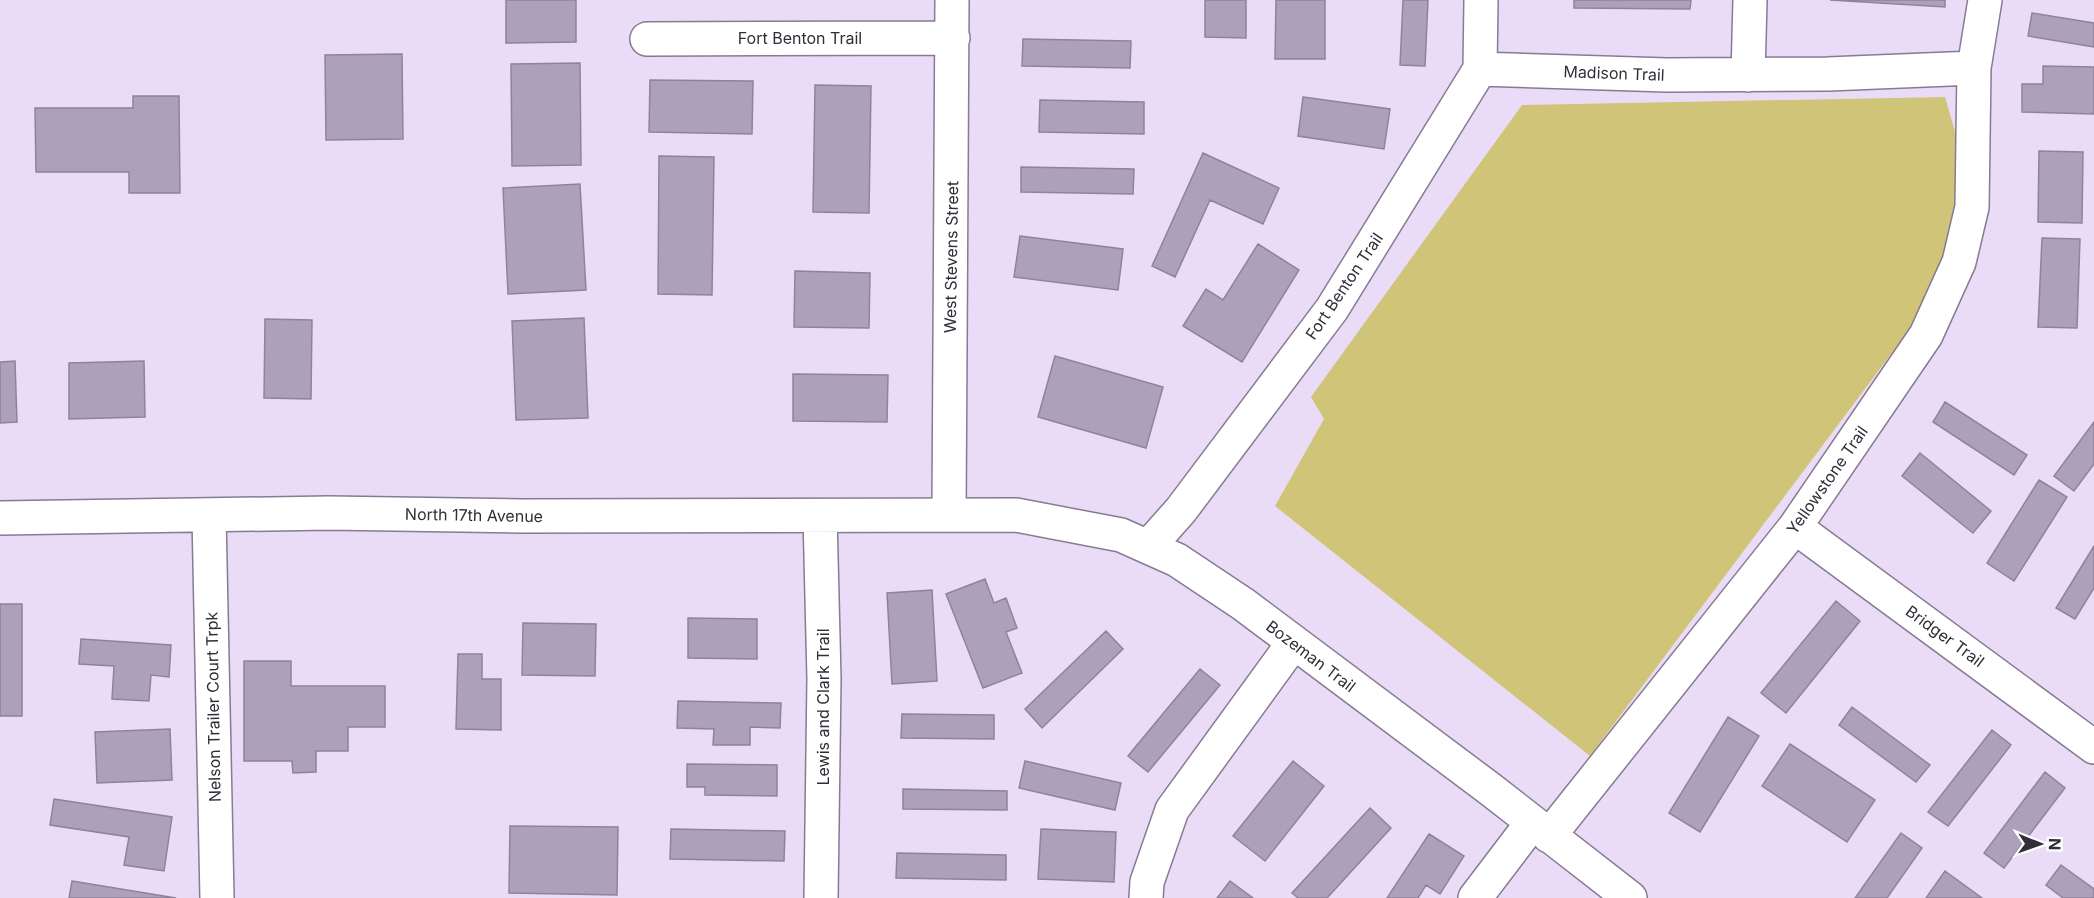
<svg xmlns="http://www.w3.org/2000/svg" width="2094" height="898" font-family="Inter,sans-serif">
	<style>
		.green { fill: #cfc478 }
		.building { fill: #ada0b9; stroke: #8f839b; stroke-width: 1.5 }
		.lines { fill: none; stroke-linecap: round; stroke-linejoin: round }
		.minor-casing { stroke: #877a92; stroke-width: 36 }
		.minor { stroke: #fff; stroke-width: 33 }
		.labels { text-anchor: middle; dominant-baseline: central; stroke-width: 4.5; stroke-linejoin: round; paint-order: stroke }
		.street-label { font-size: 16px; fill: #322d37; stroke: #fff }
	</style>
	<rect width="100%" height="100%" fill="#eadcf7"/>
	<!-- green -->
	<path class="green" d="M 1945,97 L 1962,156 L 1955,244 L 1924,310 L 1590,756 L 1275,506 L 1324,419 L 1311,397 L 1522,105 Z"/>
	<!-- building -->
	<path class="building" d="M 506,0 L 576,0 L 576,42 L 506,43 Z
		M 1205,0 L 1246,0 L 1246,38 L 1205,37 Z
		M 1276,0 L 1325,0 L 1325,59 L 1275,59 Z
		M 1403,0 L 1428,0 L 1425,66 L 1400,65 Z
		M 1574,0 L 1691,0 L 1690,9 L 1574,8 Z
		M 1830,0 L 1945,0 L 1945,7 Z
		M 2032,13 L 2094,23 L 2094,47 L 2028,36 Z
		M 1023,39 L 1131,41 L 1130,68 L 1022,66 Z
		M 402,54 L 403,139 L 326,140 L 325,55 Z
		M 580,63 L 581,165 L 512,166 L 511,64 Z
		M 2043,66 L 2094,67 L 2094,114 L 2022,112 L 2022,84 L 2043,84 Z
		M 650,80 L 753,81 L 752,134 L 649,132 Z
		M 815,85 L 871,86 L 869,213 L 813,212 Z
		M 133,96 L 179,96 L 180,193 L 129,193 L 129,172 L 36,172 L 35,108 L 133,108 Z
		M 1303,97 L 1390,109 L 1384,149 L 1298,136 Z
		M 1040,100 L 1144,102 L 1144,134 L 1039,132 Z
		M 2039,151 L 2083,152 L 2082,223 L 2038,222 Z
		M 1203,153 L 1279,188 L 1263,224 L 1210,200 L 1175,277 L 1152,266 Z
		M 659,156 L 714,157 L 712,295 L 658,294 Z
		M 1021,167 L 1134,169 L 1133,194 L 1021,192 Z
		M 580,184 L 586,290 L 508,294 L 503,188 Z
		M 1020,236 L 1123,249 L 1118,290 L 1014,277 Z
		M 2042,238 L 2080,239 L 2077,328 L 2038,327 Z
		M 1258,244 L 1299,270 L 1242,362 L 1183,326 L 1206,289 L 1223,300 Z
		M 795,271 L 870,273 L 869,328 L 794,327 Z
		M 584,318 L 588,418 L 516,420 L 512,321 Z
		M 265,319 L 312,320 L 311,399 L 264,398 Z
		M 1055,356 L 1163,387 L 1146,448 L 1038,417 Z
		M 15,361 L 17,422 L 0,423 L 0,362 Z
		M 144,361 L 145,417 L 69,419 L 69,363 Z
		M 793,374 L 888,375 L 887,422 L 793,421 Z
		M 1945,402 L 2027,455 L 2014,475 L 1933,422 Z
		M 2094,422 L 2094,464 L 2074,491 L 2054,476 Z
		M 1920,453 L 1991,511 L 1973,533 L 1902,476 Z
		M 2039,480 L 2067,497 L 2014,581 L 1987,563 Z
		M 2094,546 L 2094,588 L 2075,619 L 2056,608 Z
		M 985,579 L 994,603 L 1006,598 L 1017,628 L 1006,632 L 1022,673 L 983,688 L 946,594 Z
		M 932,590 L 937,681 L 892,684 L 887,593 Z
		M 1836,601 L 1860,621 L 1786,713 L 1761,693 Z
		M 0,604 L 22,604 L 22,716 L 0,716 Z
		M 688,618 L 757,619 L 757,659 L 688,658 Z
		M 523,623 L 596,624 L 595,676 L 522,675 Z
		M 1106,631 L 1123,649 L 1042,728 L 1025,709 Z
		M 81,639 L 171,645 L 169,677 L 151,675 L 149,701 L 112,699 L 114,666 L 79,664 Z
		M 458,654 L 482,654 L 482,679 L 501,679 L 501,730 L 456,729 Z
		M 244,661 L 291,661 L 291,686 L 385,686 L 385,727 L 348,727 L 348,751 L 316,751 L 316,772 L 293,773 L 292,761 L 244,761 Z
		M 1200,669 L 1220,685 L 1148,772 L 1128,756 Z
		M 678,701 L 781,703 L 780,728 L 750,727 L 750,745 L 713,745 L 714,729 L 677,728 Z
		M 1852,707 L 1930,765 L 1916,782 L 1839,725 Z
		M 902,714 L 994,715 L 994,739 L 901,738 Z
		M 1728,717 L 1759,736 L 1700,832 L 1669,813 Z
		M 170,729 L 172,780 L 97,783 L 95,732 Z
		M 1992,730 L 2011,745 L 1948,826 L 1928,812 Z
		M 1790,744 L 1875,800 L 1847,842 L 1762,786 Z
		M 1025,761 L 1121,783 L 1115,810 L 1019,788 Z
		M 1293,761 L 1324,786 L 1265,861 L 1233,836 Z
		M 687,764 L 777,765 L 777,796 L 705,795 L 705,787 L 687,787 Z
		M 2045,772 L 2065,788 L 2004,868 L 1984,853 Z
		M 903,789 L 1007,791 L 1007,810 L 903,809 Z
		M 54,799 L 172,817 L 164,871 L 124,865 L 129,837 L 50,825 Z
		M 1370,808 L 1391,828 L 1327,898 L 1298,898 L 1292,893 Z
		M 510,826 L 618,827 L 617,895 L 509,893 Z
		M 671,829 L 785,831 L 784,861 L 670,859 Z
		M 1041,829 L 1116,832 L 1114,882 L 1038,879 Z
		M 1901,833 L 1922,848 L 1887,898 L 1855,898 Z
		M 1429,834 L 1464,856 L 1440,894 L 1426,885 L 1418,898 L 1387,898 Z
		M 897,853 L 1006,855 L 1006,880 L 896,878 Z
		M 2061,865 L 2094,889 L 2094,898 L 2063,898 L 2046,885 Z
		M 1945,871 L 1982,898 L 1926,898 Z
		M 72,881 L 176,898 L 69,898 Z
		M 1230,881 L 1253,898 L 1217,898 Z"/>
	<g class="lines">
		<defs>
			<path id="minor" d="M 647,39 L 953,38
				M 1480,69 L 1667,75 L 1828,74 L 1974,68
				M 1748,75 L 1750,0
				M 949,515 L 952,0
				M 209,516 L 217,898
				M 820,516 L 824,679 L 821,898
				M 0,518 L 329,513 L 521,516 L 1016,515 L 1121,535 L 1177,560 L 1243,604 L 1490,789 L 1630,898
				M 1795,527 L 2094,747
				M 1149,546 L 1181,510 L 1332,309 L 1480,69 L 1481,0
				M 1549,836 L 1795,527 L 1926,335 L 1959,262 L 1972,207 L 1974,68 L 1985,0
				M 1146,898 L 1147,882 L 1172,810 L 1294,642
				M 1475,898 L 1532,823"/>
		</defs>
		<!-- minor casing -->
		<use href="#minor" class="minor-casing"/>
		<!-- minor -->
		<use href="#minor" class="minor"/>
	</g>
	<g class="labels">
		<!-- street labels -->
		<g class="street-label">
			<text x="800" y="38">Fort Benton Trail</text>
			<text transform="translate(1614 73) rotate(2)">Madison Trail</text>
			<text transform="translate(951 257) rotate(-89)">West Stevens Street</text>
			<text transform="translate(1344 286) rotate(-56)">Fort Benton Trail</text>
			<text transform="translate(1827 480) rotate(-55)">Yellowstone Trail</text>
			<text transform="translate(474 515) rotate(1)">North 17th Avenue</text>
			<text transform="translate(1945 636) rotate(36)">Bridger Trail</text>
			<text transform="translate(1311 656) rotate(37)">Bozeman Trail</text>
			<text transform="translate(213 707) rotate(-91)">Nelson Trailer Court Trpk</text>
			<text transform="translate(823 707) rotate(-90)">Lewis and Clark Trail</text>
		</g>
	</g>
	<!-- north arrow -->
	<g transform="translate(2040 844) rotate(91)" stroke="#ffffff" stroke-width="4.5" paint-order="stroke">
	<path d="M0-4.5L10 22L0 15L-10 22Z" fill="#322d37"/>
	<text y="-9" font-size="16" font-weight="bold" text-anchor="middle" fill="#322d37">N</text>
	</g>
</svg>
